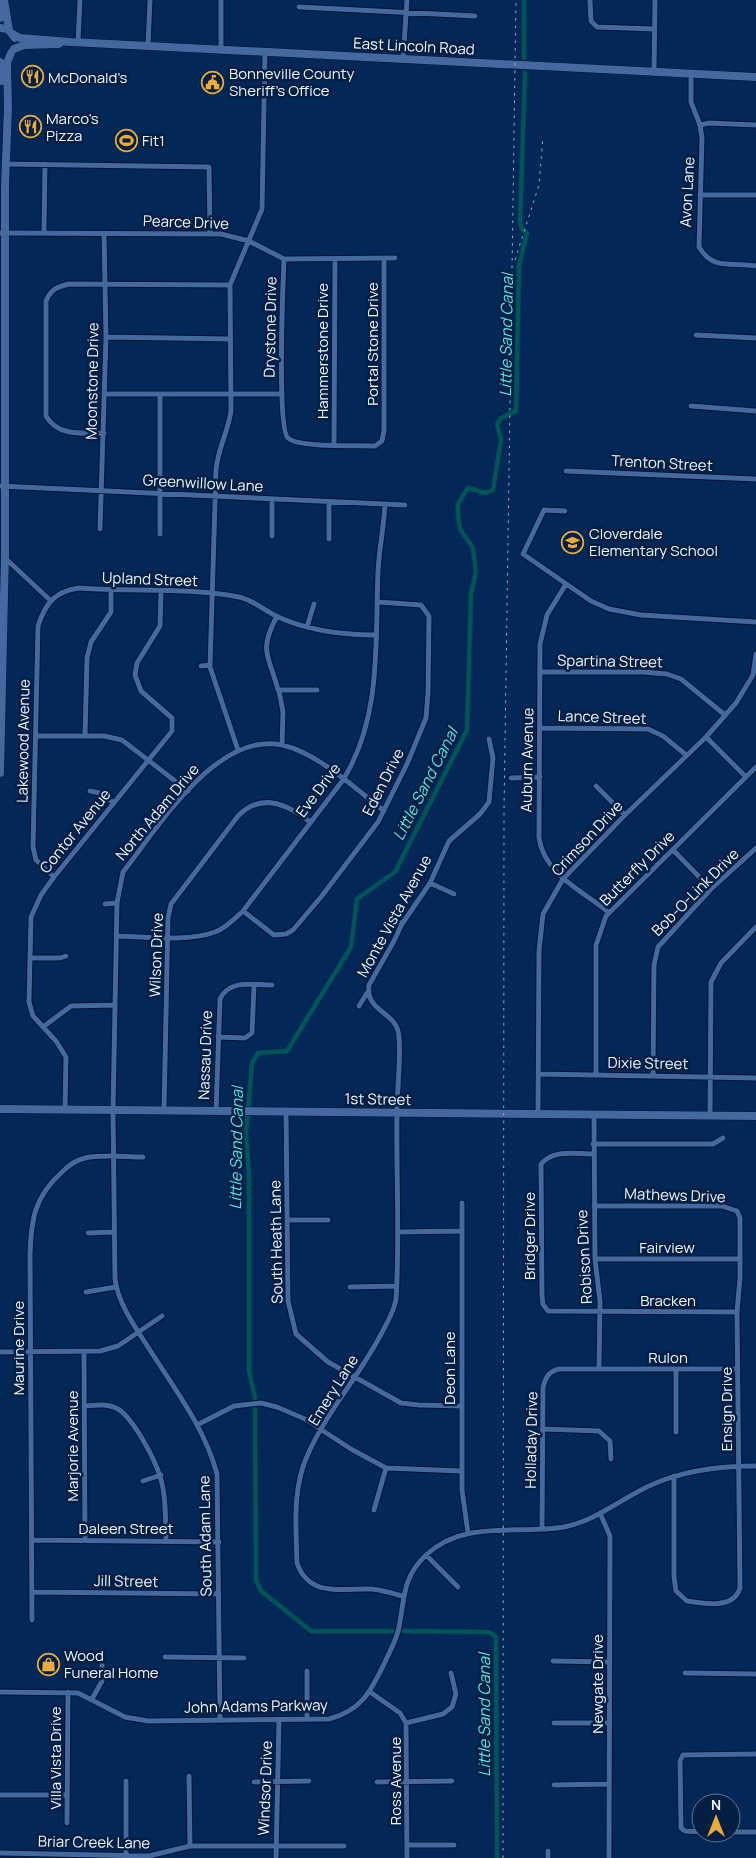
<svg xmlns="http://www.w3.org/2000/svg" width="756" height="1858" font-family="Manrope,sans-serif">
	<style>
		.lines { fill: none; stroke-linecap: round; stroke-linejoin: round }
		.canal { stroke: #005557; stroke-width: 4.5 }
		.minor-casing { stroke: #001033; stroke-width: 7 }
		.secondary-casing { stroke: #001033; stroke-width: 9 }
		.minor { stroke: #43699e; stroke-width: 5 }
		.secondary { stroke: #43699e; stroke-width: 8 }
		.rail { stroke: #a0afc4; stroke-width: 1; stroke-dasharray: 2.5 5; stroke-linecap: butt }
		.labels { text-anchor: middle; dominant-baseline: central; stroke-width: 5; stroke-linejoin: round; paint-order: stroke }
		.street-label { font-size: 15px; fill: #f0f5fb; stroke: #041f44 }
		.poi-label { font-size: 15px; fill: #f0f5fb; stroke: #041f44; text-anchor: start }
		.water-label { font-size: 16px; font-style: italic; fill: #59e3e5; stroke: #041f44 }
	</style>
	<rect width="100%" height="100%" fill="#032858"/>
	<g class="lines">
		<!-- canal -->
		<path class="canal" d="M 524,58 L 524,0
			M 255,1398 L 249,1371 L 249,1175 L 246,1134 L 252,1063 L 258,1053 L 287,1051 L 351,947 L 357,899 L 395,872 L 467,730 L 471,594 L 476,572 L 473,548 L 460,529 L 458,516 L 458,504 L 468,488 L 485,493 L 493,490 L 501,440 L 497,424 L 501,418 L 516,411 L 519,266 L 527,233 L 522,229 L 520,222 L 525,73
			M 255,1408 L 256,1580 L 261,1591 L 311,1631 L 395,1631
			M 404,1631 L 489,1632 L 496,1637 L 497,1858"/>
		<defs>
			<path id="minor" d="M 221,0 L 221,50
				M 590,0 L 591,21 L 597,27 L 654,29
				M 299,7 L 475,16
				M 78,42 L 80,0
				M 148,46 L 150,0
				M 403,60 L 407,0
				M 654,73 L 655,0
				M 691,74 L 691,102 L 700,125 L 702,138 L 699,247 C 714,272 732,261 756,266
				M 700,125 L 709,123 L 756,125
				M 6,164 L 209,167 L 210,233
				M 700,195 L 756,195
				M 0,233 L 221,234 L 249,241 L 284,259 L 395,258
				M 44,233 L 45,164
				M 284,259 C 283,283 277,428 288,438 C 299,448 358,445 375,446 L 382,441 L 384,430 L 384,259
				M 696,335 L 756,338
				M 106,337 L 230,339
				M 104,394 L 282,394
				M 160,394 L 160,534
				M 691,406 L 756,411
				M 104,433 C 83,433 58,437 46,416 L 46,301 C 51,289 57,287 69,284 L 230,285
				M 334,444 L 335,259
				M 566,471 L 756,479
				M 0,486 L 405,505
				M 565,511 L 544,510 L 523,554 L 591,601 L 609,609 L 641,615 L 756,622
				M 100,529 L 106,337 L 104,233
				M 272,536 L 272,499
				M 329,539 L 329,502
				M 5,558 L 50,600
				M 566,584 L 547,615 L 540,644 L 539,838 C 544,874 583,891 608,912
				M 277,616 C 258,652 269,655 278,690 L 317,690
				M 307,627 L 314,604
				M 201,666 L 210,665
				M 540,672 L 643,672 L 667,674 L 681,679 L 725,715
				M 279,691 L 283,712 L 282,745
				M 540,728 L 648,729 L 663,736 L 685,754
				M 37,736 L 104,736 L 122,740 L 188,791
				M 85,736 L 87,658 L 91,642 L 111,612 L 111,590
				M 706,737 L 745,776
				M 238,750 L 210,667 L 216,470 C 218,448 228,432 231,411 L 230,285 L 262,209 L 265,51
				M 511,778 L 540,777
				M 596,786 L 625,815
				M 90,791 L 100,793 L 114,803
				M 673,850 L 711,889
				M 54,877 L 36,860 L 33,847 L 38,626 C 45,604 55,591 79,588 C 132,592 187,587 239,597 C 253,600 264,610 276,616 C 308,631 341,635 376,635
				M 430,883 L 454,894
				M 105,904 L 117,903
				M 243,911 L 274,935 L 286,934 L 293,930 L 321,897 L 378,822 L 407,764 L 426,718 L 428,693 L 429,616 L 421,605 L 378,602
				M 394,919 L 402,924
				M 117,936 C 145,937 189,942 215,932 C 226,928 234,919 243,911 L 343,780 C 382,717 375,643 378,572 C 379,549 384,527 385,504
				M 32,958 L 60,958 L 66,956
				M 359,1006 L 367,993
				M 43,1027 L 71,1006 L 115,1005
				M 218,1037 L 245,1038 L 252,1033 L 254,985
				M 539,1074 L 756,1078
				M 596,1075 L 596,945 L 606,916 L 756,767
				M 653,1075 L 654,965 L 658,947 L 711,889 L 756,848
				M 65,1110 L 66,1057 L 56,1041 L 33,1016 L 29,1002 L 31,917 L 41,895 L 54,877 L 172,731 L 172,718 L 141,691 L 135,675 L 137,663 L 160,626 L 161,592
				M 164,1111 L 168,918 L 171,904 L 238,816 C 261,792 288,804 310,822
				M 216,1111 L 220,999 C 229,979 253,985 272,985
				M 286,1112 L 288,1301 L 296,1334 L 328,1362 L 401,1403 L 419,1405 L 462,1406
				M 538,1113 L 539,951 L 543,914 L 563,879 L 625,815 L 706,737 L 736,703 L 753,675 L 756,654
				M 594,1114 L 595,1259 L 600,1301 L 599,1369
				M 710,1115 L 711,982 L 721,963 L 756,927
				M 593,1144 L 713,1144 L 723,1138
				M 593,1154 C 576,1154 553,1149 541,1164 L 542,1296 L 543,1304 L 548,1311 L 737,1312
				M 462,1203 L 462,1490 L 468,1533
				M 594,1206 L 722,1206 L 737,1211 L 740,1218 L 740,1278 L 737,1312 L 740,1588 C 734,1609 705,1604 687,1601 L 676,1591 L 674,1577 L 674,1476
				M 288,1220 L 328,1220
				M 399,1232 L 462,1231
				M 88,1233 L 114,1232
				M 595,1259 L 740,1259
				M 350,1287 L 397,1286
				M 86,1292 L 116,1287
				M 0,1352 L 100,1351 L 118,1346 L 162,1316
				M 84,1352 L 85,1540
				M 676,1370 L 676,1432
				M 84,1406 C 95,1405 108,1403 118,1409 C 127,1414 134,1426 140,1435 C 166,1478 165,1491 166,1541
				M 197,1425 L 234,1406 L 261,1403 L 277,1407 L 305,1419 L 351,1449 L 386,1468 L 461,1471
				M 544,1429 L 599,1431 L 610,1441 L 611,1459
				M 143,1481 L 161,1475
				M 374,1510 L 386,1468
				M 600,1513 L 610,1536 L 609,1858
				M 542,1529 L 543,1387 C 546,1377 548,1372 559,1369 L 738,1369
				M 32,1540 L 219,1542
				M 426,1555 L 458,1587
				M 33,1592 L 219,1594
				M 402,1596 C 392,1593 382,1590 371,1589 C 343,1588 309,1598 297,1563 C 296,1527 292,1488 308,1454 C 325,1415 358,1377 379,1338 C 386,1325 393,1314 396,1300 C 400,1238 396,1175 397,1113 C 397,1088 401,1062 399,1037 C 398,1011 365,1013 369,985 L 394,941 L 402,924 L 430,883 L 449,841 L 480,814 L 489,802 L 493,758 L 489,739
				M 32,1620 L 30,1256 C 31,1220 34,1197 62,1172 C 68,1166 76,1160 85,1158 C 103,1154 124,1157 143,1157
				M 165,1657 L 244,1658
				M 553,1661 L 610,1662
				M 307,1671 L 307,1719
				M 685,1673 L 756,1674
				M 0,1692 L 78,1693 L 125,1717 L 148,1721 L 329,1719 C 363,1710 371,1690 385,1662 C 390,1651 397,1639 399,1627 C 405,1597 402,1578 426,1555 C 465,1519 517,1535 564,1527 C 595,1521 621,1499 649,1486 C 683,1470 719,1466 756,1466
				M 370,1692 L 400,1713 L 406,1723 L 407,1858
				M 92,1699 L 102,1681 L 102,1658
				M 220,1720 L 217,1474 C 205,1428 174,1388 148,1347 C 135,1327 118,1303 115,1279 L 113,1110 L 117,903 L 123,872 C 158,828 216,731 282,745 C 318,753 356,789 384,811
				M 406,1723 L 443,1714 L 452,1707 L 456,1694 L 451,1673
				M 554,1723 L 609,1723
				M 189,1776 L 190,1846
				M 126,1781 L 126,1855
				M 254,1782 L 309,1781
				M 377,1782 L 452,1781
				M 554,1785 L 609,1784
				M 0,1795 L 67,1795
				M 67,1823 L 68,1692
				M 701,1832 L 685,1831 L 681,1828 L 680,1761 L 683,1755 L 756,1754
				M 731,1832 L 756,1832
				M 407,1845 L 454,1845
				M 0,1853 L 149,1856 L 190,1846 L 344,1846
				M 276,1858 L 279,1720
				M 548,1858 L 548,1851"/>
			<path id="secondary" d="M 4,0 L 9,30
				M 0,18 L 0,10 L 4,2
				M 0,28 L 8,29 L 15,38
				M 13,34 L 20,38 L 71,42 L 756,77
				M 14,49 L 24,45 L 59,44
				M 0,62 L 2,81
				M 0,773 L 5,554 L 5,186 L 8,107 L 7,63 L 11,53
				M 0,1109 L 756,1116"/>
		</defs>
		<!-- minor casing -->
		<use href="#minor" class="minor-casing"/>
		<!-- secondary casing -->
		<use href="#secondary" class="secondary-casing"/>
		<!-- minor -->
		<use href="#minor" class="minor"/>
		<!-- secondary -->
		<use href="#secondary" class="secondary"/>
		<!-- rail -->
		<path class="rail" d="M 515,260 L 539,185 L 543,137
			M 503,1858 L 504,810 L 516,0"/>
	</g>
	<!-- icons -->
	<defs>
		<symbol id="restaurant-ring" viewBox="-11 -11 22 22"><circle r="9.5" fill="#041f44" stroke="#ebaa39" stroke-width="1.5"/><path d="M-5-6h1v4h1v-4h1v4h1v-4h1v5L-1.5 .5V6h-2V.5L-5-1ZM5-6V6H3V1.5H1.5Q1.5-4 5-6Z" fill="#ebaa39"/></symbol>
		<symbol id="civic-ring" viewBox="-11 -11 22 22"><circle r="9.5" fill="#041f44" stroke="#ebaa39" stroke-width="1.5"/><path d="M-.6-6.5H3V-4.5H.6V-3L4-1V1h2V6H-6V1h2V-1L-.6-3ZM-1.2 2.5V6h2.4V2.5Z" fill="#ebaa39"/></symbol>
		<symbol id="stadium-ring" viewBox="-11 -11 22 22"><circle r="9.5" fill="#041f44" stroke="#ebaa39" stroke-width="1.5"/><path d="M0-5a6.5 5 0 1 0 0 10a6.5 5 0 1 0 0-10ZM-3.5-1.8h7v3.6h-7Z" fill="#ebaa39"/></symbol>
		<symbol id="school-ring" viewBox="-11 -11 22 22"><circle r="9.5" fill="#041f44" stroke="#ebaa39" stroke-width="1.5"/><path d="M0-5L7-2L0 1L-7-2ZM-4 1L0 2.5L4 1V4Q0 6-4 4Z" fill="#ebaa39"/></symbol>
		<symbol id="shop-ring" viewBox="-11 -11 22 22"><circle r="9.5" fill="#041f44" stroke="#ebaa39" stroke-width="1.5"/><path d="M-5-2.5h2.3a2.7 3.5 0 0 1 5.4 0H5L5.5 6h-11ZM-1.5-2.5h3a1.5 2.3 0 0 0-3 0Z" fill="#ebaa39"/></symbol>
	</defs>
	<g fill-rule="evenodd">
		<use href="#restaurant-ring" x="20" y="64" width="25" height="25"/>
		<use href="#civic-ring" x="200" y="70" width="25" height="25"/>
		<use href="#restaurant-ring" x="18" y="114" width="25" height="25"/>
		<use href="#stadium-ring" x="114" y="128" width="25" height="25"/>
		<use href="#school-ring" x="560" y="530" width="25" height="25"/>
		<use href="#shop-ring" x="36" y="1652" width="25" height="25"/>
	</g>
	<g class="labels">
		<!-- street labels -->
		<g class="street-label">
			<text transform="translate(414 46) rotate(3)">East Lincoln Road</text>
			<text transform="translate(687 192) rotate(-87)">Avon Lane</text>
			<text transform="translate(186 222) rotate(2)">Pearce Drive</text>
			<text transform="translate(270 327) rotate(-89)">Drystone Drive</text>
			<text transform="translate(372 344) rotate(-90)">Portal Stone Drive</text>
			<text transform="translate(322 351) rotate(-90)">Hammerstone Drive</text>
			<text transform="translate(92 381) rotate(-89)">Moonstone Drive</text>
			<text transform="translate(662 463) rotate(3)">Trenton Street</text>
			<text transform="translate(203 483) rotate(3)">Greenwillow Lane</text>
			<text transform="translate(150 579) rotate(2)">Upland Street</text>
			<text transform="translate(610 661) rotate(1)">Spartina Street</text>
			<text transform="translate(602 717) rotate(2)">Lance Street</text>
			<text transform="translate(23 741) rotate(-89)">Lakewood Avenue</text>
			<text transform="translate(527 760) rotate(-89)">Auburn Avenue</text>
			<text transform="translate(383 782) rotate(-63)">Eden Drive</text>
			<text transform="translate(318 790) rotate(-53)">Eve Drive</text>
			<text transform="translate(157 812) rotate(-50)">North Adam Drive</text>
			<text transform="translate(75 831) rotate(-51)">Contor Avenue</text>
			<text transform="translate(587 838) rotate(-47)">Crimson Drive</text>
			<text transform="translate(637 868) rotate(-45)">Butterfly Drive</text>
			<text transform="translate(695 892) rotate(-45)">Bob-O-Link Drive</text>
			<text transform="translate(394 916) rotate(-61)">Monte Vista Avenue</text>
			<text transform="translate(156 955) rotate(-88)">Wilson Drive</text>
			<text transform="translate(205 1055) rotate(-88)">Nassau Drive</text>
			<text transform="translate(648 1063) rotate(1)">Dixie Street</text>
			<text transform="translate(378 1099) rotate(1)">1st Street</text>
			<text transform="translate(675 1195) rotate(2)">Mathews Drive</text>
			<text transform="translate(529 1236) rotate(-90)">Bridger Drive</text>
			<text transform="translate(276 1242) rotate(-91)">South Heath Lane</text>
			<text x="667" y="1247">Fairview</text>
			<text transform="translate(584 1257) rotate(-93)">Robison Drive</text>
			<text x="668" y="1300">Bracken</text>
			<text transform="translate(18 1348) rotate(-90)">Maurine Drive</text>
			<text x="668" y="1357">Rulon</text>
			<text transform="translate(449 1368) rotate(-90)">Deon Lane</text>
			<text transform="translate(333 1390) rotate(-58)">Emery Lane</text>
			<text transform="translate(726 1409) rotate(-90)">Ensign Drive</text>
			<text transform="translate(531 1440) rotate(-89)">Holladay Drive</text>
			<text transform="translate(72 1446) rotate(-90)">Marjorie Avenue</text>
			<text x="126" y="1528">Daleen Street</text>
			<text transform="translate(205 1536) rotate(-91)">South Adam Lane</text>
			<text transform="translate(126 1581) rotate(1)">Jill Street</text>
			<text transform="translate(597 1684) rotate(-90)">Newgate Drive</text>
			<text transform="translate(256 1706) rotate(-1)">John Adams Parkway</text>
			<text transform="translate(55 1758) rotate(-90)">Villa Vista Drive</text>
			<text transform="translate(395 1781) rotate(-90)">Ross Avenue</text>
			<text transform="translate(265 1788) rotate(-88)">Windsor Drive</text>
			<text transform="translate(94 1842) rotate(1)">Briar Creek Lane</text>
		</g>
		<!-- poi labels -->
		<g class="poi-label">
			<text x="229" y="73">Bonneville County<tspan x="229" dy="17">Sheriff's Office</tspan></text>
			<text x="48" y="77">McDonald's</text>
			<text x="46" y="118">Marco's<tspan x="46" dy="17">Pizza</tspan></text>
			<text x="142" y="140">Fit1</text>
			<text x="589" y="533">Cloverdale<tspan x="589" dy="17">Elementary School</tspan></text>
			<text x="64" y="1655">Wood<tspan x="64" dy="17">Funeral Home</tspan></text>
		</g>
		<!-- water labels -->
		<g class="water-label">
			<text transform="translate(506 335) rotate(-89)">Little Sand Canal</text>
			<text transform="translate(425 784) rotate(-63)">Little Sand Canal</text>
			<text transform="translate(236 1148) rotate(-89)">Little Sand Canal</text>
			<text transform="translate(484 1715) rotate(-90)">Little Sand Canal</text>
		</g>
	</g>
	<!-- north arrow -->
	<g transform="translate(716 1818)"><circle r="24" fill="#041f44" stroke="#62758d"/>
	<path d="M0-4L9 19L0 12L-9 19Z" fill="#ebaa39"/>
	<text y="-8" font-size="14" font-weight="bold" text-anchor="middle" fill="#f0f5fb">N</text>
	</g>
</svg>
